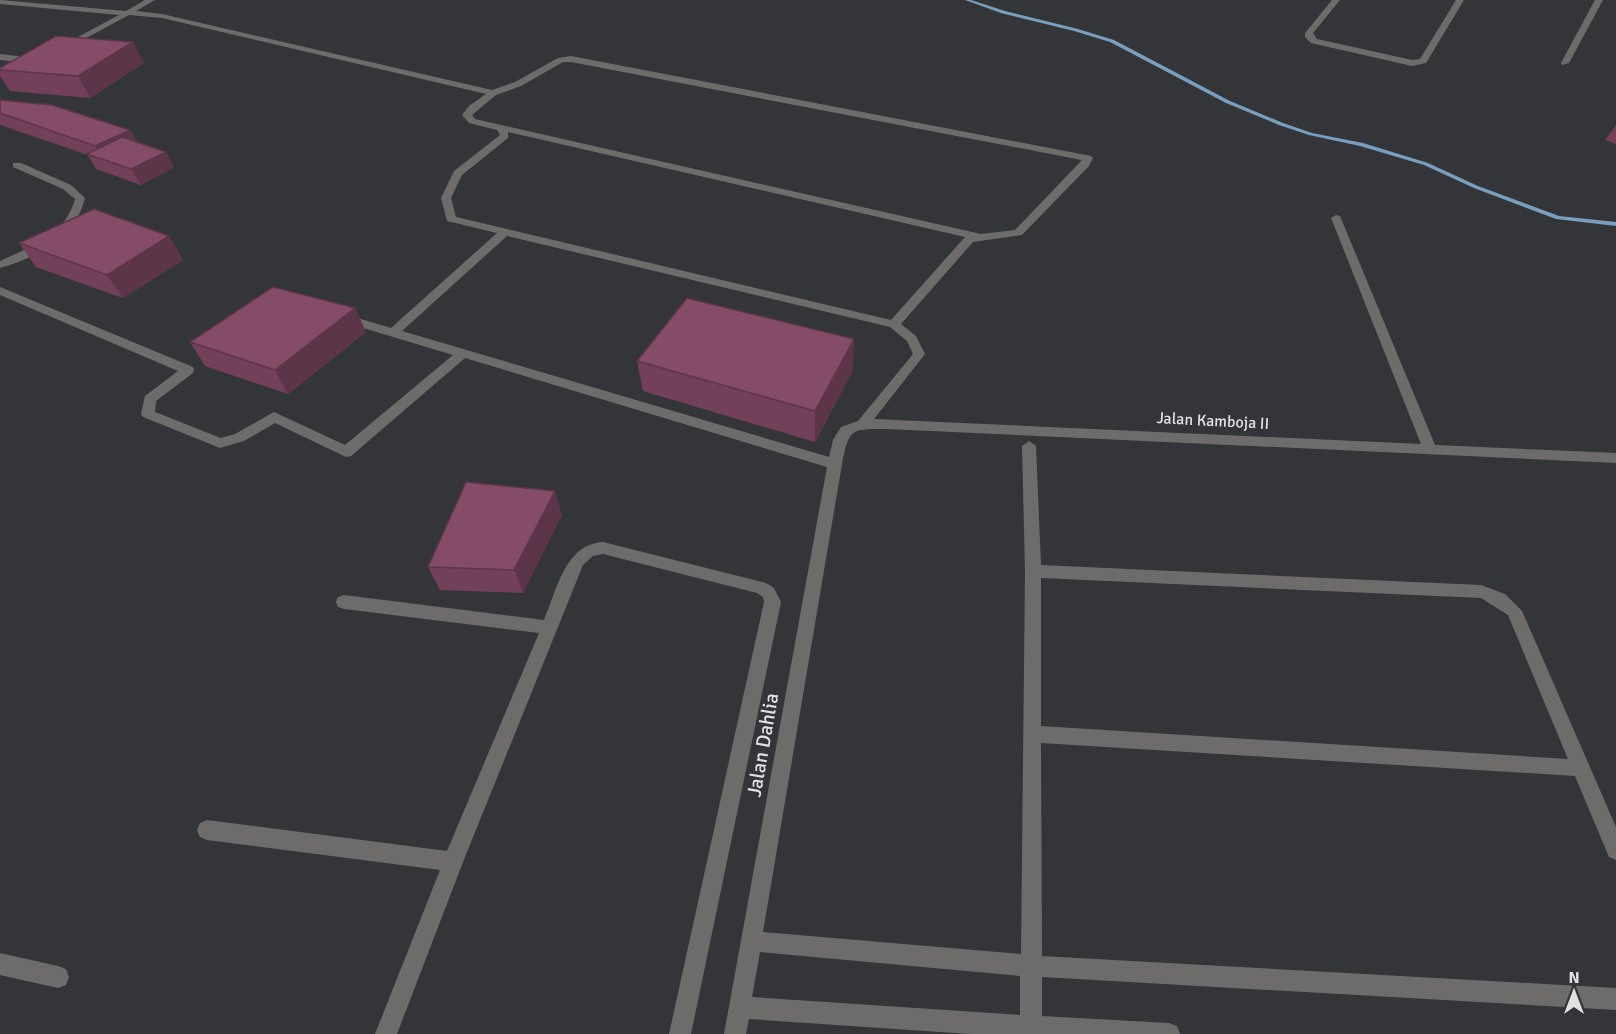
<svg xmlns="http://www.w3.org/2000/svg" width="1616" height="1034" font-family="Signika,sans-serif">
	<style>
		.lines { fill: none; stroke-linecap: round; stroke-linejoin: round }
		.stream { fill: #7a9ebd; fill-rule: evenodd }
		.minor { fill: #6e6c6b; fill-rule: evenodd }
		.wall { fill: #724159 }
		.shaded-wall { fill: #5d3549 }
		.building { fill: #854c68; stroke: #5d3549; stroke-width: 1.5 }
		.labels { text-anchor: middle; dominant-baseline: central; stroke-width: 5; stroke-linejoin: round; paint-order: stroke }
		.street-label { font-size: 16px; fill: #e1e1e4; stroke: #343539 }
		.near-street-label { font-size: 20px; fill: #e1e1e4; stroke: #343539 }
	</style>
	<rect width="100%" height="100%" fill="#343539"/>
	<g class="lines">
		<!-- stream -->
		<path class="stream" d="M 965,0 L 971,0 L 1005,11 L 1078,29 L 1114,40 L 1230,101 L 1283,123 L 1312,133 L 1363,143 L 1428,163 L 1478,186 L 1559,216 L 1616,222 L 1616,226 L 1556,219 L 1474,188 L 1424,165 L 1360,146 L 1309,135 L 1279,125 L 1226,103 L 1110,42 L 1074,31 L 1001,13 Z"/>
		<!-- minor -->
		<path class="minor" d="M 0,0 L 126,11 L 145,0 L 155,0 L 136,11 L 162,14 L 492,90 L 515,82 L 558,58 L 571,56 L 1091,156 L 1093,158 L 1089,166 L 1022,235 L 973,242 L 901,324 L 916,336 L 925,354 L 874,419 L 1421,444 L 1331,218 L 1336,215 L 1340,216 L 1435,445 L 1616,453 L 1616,463 L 887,429 C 851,429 849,428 842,464 L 763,932 L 1021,954 L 1025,571 L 1022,446 L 1029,441 L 1036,446 L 1041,565 L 1481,585 L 1505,594 L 1522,611 L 1616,827 L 1616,860 L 1609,857 L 1575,776 L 1041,743 L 1042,956 L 1616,988 L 1616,1010 L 1042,977 L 1042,1016 L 1169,1023 L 1177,1026 L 1180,1034 L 970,1034 L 749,1019 L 746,1034 L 724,1034 L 827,467 L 465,358 L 351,456 L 346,457 L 275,423 L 244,441 L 220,448 L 143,417 L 141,414 L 145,396 L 178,371 L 0,295 L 0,287 L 193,367 L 194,370 L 193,373 L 156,401 L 155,412 L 221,438 L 235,434 L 274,412 L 345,445 L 453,355 L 340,321 L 338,318 L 344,314 L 391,328 L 497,233 L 447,221 L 441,198 L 454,171 L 500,135 L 497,130 L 469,123 L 462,115 L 469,106 L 486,94 L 162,18 L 129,15 L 64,50 L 60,48 L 61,46 L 119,15 L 0,4 ZM 563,62 L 571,62 L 1082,160 L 1015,230 L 981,234 L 475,119 L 472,115 L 496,95 L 521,86 ZM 508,132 L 965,237 L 891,320 L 456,217 L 451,198 L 462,175 L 508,138 ZM 507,236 L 890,327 L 907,341 L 913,354 L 858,421 L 841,427 L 833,440 L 829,457 L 402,331 ZM 1041,578 L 1481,598 L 1508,615 L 1568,759 L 1041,726 ZM 760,952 L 1020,976 L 1020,1015 L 752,997 Z
			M 1332,0 L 1340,0 L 1313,33 L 1317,39 L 1412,60 L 1420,59 L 1456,0 L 1464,0 L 1426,63 L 1412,66 L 1311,43 L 1305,37 L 1305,33 Z
			M 1595,0 L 1603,0 L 1569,63 L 1562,65 L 1561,63 Z
			M 0,54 L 34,58 L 38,61 L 34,64 L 0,60 Z
			M 13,163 L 21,163 L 71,185 L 85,198 C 76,237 36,258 0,268 L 0,261 C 32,246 65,236 75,199 L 63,189 L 13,167 Z
			M 603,542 L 766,583 L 774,588 L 781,602 L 691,1034 L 669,1034 L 764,602 L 763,597 L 757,593 L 603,554 L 593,556 L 583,565 L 463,862 L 397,1034 L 375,1034 L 440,870 L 207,840 L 200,837 L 197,830 L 200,823 L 207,820 L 447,851 L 539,633 L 344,609 L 338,607 L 336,602 L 338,597 L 344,595 L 544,620 C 557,590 565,544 603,542 Z
			M 0,953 L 58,966 L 66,969 L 69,977 L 66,985 L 58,988 L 0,975 Z"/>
	</g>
	<!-- wall -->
	<path class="wall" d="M 144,63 L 90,98 L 10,91 L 0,76 L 0,68 Z
		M 0,100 L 130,130 L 137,142 L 166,152 L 174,167 L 141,185 L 96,169 L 88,155 L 0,125 Z
		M 1616,125 L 1616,144 L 1605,140 Z
		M 169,236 L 183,260 L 123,298 L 36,267 L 19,243 Z
		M 355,308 L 366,332 L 288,394 L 205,366 L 190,342 Z
		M 637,361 L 853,370 L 815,442 L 643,391 Z
		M 562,515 L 523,593 L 440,590 L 428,567 Z"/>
	<!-- shaded-wall -->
	<path class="shaded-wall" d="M 133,42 L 144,63 L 90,98 L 78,76 Z
		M 130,130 L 138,145 L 103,159 L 95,146 Z
		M 166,152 L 174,167 L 141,185 L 131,169 Z
		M 169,236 L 183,260 L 123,298 L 107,275 Z
		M 355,308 L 366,332 L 288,394 L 275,370 Z
		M 854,339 L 853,370 L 815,442 L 815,411 Z
		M 555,491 L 562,515 L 523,593 L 514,570 Z"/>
	<!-- building -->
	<path class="building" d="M 56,36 L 133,42 L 78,76 L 0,70 L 0,68 Z
		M 0,100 L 52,105 L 130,130 L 95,146 L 0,113 Z
		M 122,137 L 166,152 L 131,169 L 87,154 Z
		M 94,209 L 169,236 L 107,275 L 19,243 Z
		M 273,287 L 355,308 L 275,370 L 190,342 Z
		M 687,298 L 854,339 L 815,411 L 637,361 Z
		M 466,482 L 555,491 L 514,570 L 428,567 Z"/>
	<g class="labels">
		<!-- street labels -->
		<g class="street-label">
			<text transform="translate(1213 421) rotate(3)">Jalan Kamboja II</text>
		</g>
		<!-- near-street labels -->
		<g class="near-street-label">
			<text transform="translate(763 745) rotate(-80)">Jalan Dahlia</text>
		</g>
	</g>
	<!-- north arrow -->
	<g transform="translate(1574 992)" stroke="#343539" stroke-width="4.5" paint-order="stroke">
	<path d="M0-4.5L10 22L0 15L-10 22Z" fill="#e1e1e4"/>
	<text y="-9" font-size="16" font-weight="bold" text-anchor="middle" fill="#e1e1e4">N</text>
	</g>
</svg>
